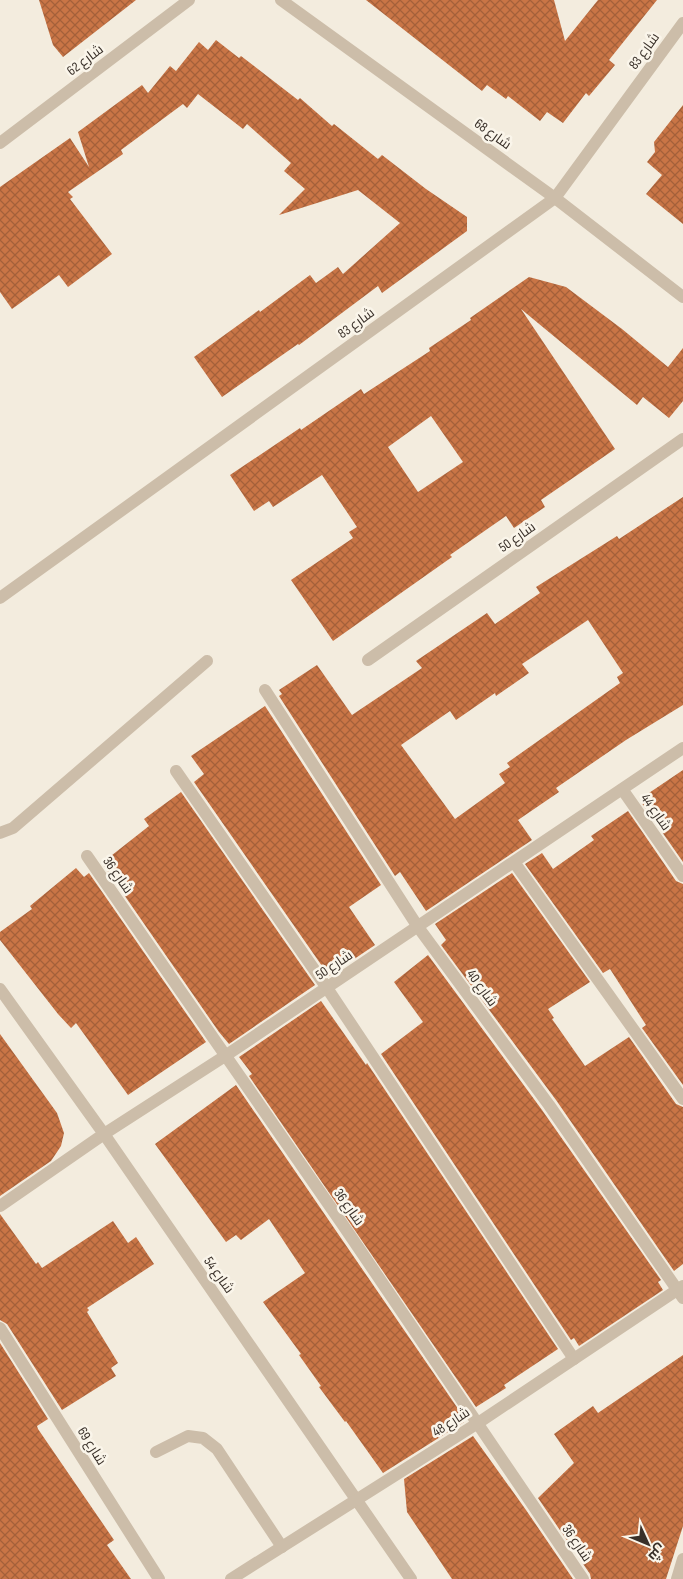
<svg xmlns="http://www.w3.org/2000/svg" width="683" height="1579" font-family="'Sofia Sans Condensed',Cairo,sans-serif">
	<style>
		.building { fill: url(#building-cross-hatch); fill-rule: evenodd }
		.lines { fill: none; stroke-linecap: round; stroke-linejoin: round }
		.service { stroke: #ccbda9; stroke-width: 12 }
		.minor { stroke: #ccbda9; stroke-width: 12 }
		.tertiary { stroke: #ccbda9; stroke-width: 12 }
		.labels { text-anchor: middle; dominant-baseline: central; stroke-width: 5; stroke-linejoin: round; paint-order: stroke }
		.street-label { font-size: 14px; fill: #393029; stroke: #faf5ea }
	</style>
	<defs>
		<pattern id="building-cross-hatch" width="8" height="8" patternUnits="userSpaceOnUse" patternTransform="scale(1.25)"><rect width="8" height="8" fill="#c97546"/><path d="M0 0l8 8M0 8l8-8" fill="none" stroke="#a4603a"/></pattern>
	</defs>
	<rect width="100%" height="100%" fill="#f3ecde"/>
	<!-- building -->
	<path class="building" d="M 39,0 L 136,0 L 63,57 L 53,45 Z
		M 366,0 L 554,0 L 565,41 L 598,0 L 657,0 L 609,60 L 615,65 L 589,96 L 586,93 L 563,123 L 547,112 L 540,121 L 508,96 L 506,99 L 487,85 L 482,91 Z
		M 216,40 L 239,58 L 241,56 L 298,100 L 300,98 L 332,126 L 334,124 L 378,159 L 382,155 L 426,189 L 467,217 L 467,231 L 382,293 L 378,286 L 299,345 L 298,344 L 222,397 L 194,357 L 259,310 L 260,312 L 310,275 L 316,283 L 338,267 L 343,274 L 400,223 L 358,190 L 279,215 L 305,189 L 284,171 L 291,163 L 247,124 L 243,129 L 198,94 L 187,108 L 183,104 L 121,150 L 123,154 L 68,192 L 73,197 L 70,199 L 112,254 L 68,287 L 59,275 L 12,309 L 0,292 L 0,187 L 70,138 L 89,167 L 78,132 L 142,85 L 148,93 L 170,66 L 176,71 L 199,42 L 208,50 Z
		M 683,105 L 683,224 L 646,194 L 662,175 L 647,162 L 655,152 L 654,142 Z
		M 529,277 L 566,287 L 622,329 L 668,367 L 683,348 L 683,401 L 669,418 L 643,397 L 637,405 L 521,309 L 615,449 L 541,500 L 545,507 L 514,528 L 506,516 L 450,555 L 452,557 L 333,641 L 291,580 L 353,538 L 349,532 L 357,527 L 322,475 L 273,507 L 269,501 L 254,511 L 230,475 L 300,428 L 301,430 L 361,389 L 364,394 L 430,351 L 429,348 L 471,320 L 470,318 ZM 431,416 L 463,462 L 418,492 L 388,447 Z
		M 683,497 L 683,705 L 626,740 L 556,788 L 559,792 L 518,820 L 532,840 L 426,911 L 400,872 L 395,876 L 279,696 L 282,694 L 279,690 L 317,665 L 352,715 L 422,668 L 416,661 L 487,613 L 495,624 L 540,593 L 536,587 L 617,536 L 619,539 ZM 588,620 L 623,673 L 617,677 L 620,683 L 507,763 L 510,767 L 499,774 L 505,783 L 455,819 L 401,745 L 450,711 L 456,720 L 495,693 L 496,696 L 529,673 L 522,664 Z
		M 265,706 L 381,885 L 349,907 L 375,945 L 329,976 L 194,782 L 204,774 L 191,756 Z
		M 683,770 L 683,862 L 641,802 L 647,798 L 646,795 Z
		M 181,792 L 315,985 L 229,1044 L 219,1032 L 102,863 L 149,826 L 144,819 Z
		M 628,811 L 676,881 L 683,884 L 683,1085 L 642,1028 L 646,1025 L 610,969 L 603,973 L 525,864 L 542,853 L 553,869 L 594,840 L 591,836 Z
		M 76,868 L 84,877 L 89,873 L 206,1042 L 128,1095 L 76,1023 L 71,1028 L 58,1014 L 0,940 L 0,932 L 32,909 L 30,906 Z
		M 512,873 L 590,982 L 548,1009 L 554,1018 L 552,1019 L 585,1066 L 629,1037 L 676,1104 L 683,1107 L 683,1264 L 674,1271 L 556,1100 L 441,945 L 446,940 L 435,924 Z
		M 428,955 L 542,1110 L 661,1280 L 658,1282 L 663,1290 L 579,1346 L 574,1338 L 571,1340 L 381,1054 L 423,1022 L 394,982 Z
		M 321,1001 L 366,1065 L 367,1063 L 558,1349 L 504,1385 L 506,1388 L 476,1407 L 249,1076 L 252,1074 L 239,1057 Z
		M 0,1034 L 57,1113 L 64,1133 L 61,1146 L 51,1161 L 0,1196 Z
		M 236,1085 L 463,1416 L 461,1418 L 464,1422 L 383,1473 L 346,1421 L 345,1422 L 319,1387 L 321,1386 L 299,1355 L 301,1354 L 263,1302 L 305,1273 L 269,1219 L 241,1240 L 236,1235 L 226,1242 L 155,1144 Z
		M 0,1214 L 36,1264 L 38,1262 L 42,1268 L 113,1221 L 128,1243 L 136,1237 L 154,1264 L 87,1308 L 89,1310 L 87,1312 L 118,1363 L 111,1368 L 116,1376 L 62,1410 L 7,1324 L 0,1320 Z
		M 0,1343 L 48,1419 L 37,1426 L 38,1429 L 114,1540 L 107,1545 L 131,1579 L 0,1579 Z
		M 683,1355 L 683,1526 L 666,1579 L 591,1579 L 590,1574 L 538,1498 L 574,1463 L 554,1434 L 593,1406 L 598,1413 Z
		M 473,1436 L 526,1510 L 573,1579 L 452,1579 L 407,1512 L 404,1479 Z"/>
	<g class="lines">
		<!-- service -->
		<path class="service" d="M 0,833 L 13,828 L 207,661
			M 156,1452 L 188,1436 L 203,1438 L 217,1449 L 282,1547"/>
		<!-- minor -->
		<path class="minor" d="M 0,143 L 189,0
			M 0,598 L 555,198
			M 368,660 L 683,439
			M 265,690 L 418,927 L 549,1105 L 683,1298
			M 176,771 L 327,988 L 574,1359
			M 622,789 L 683,876
			M 87,856 L 343,1225 L 583,1579
			M 514,862 L 683,1099
			M 0,989 L 104,1134 L 411,1579
			M 0,1206 L 104,1134 L 225,1056 L 683,748
			M 0,1328 L 159,1579
			M 677,1579 L 683,1559"/>
		<!-- tertiary -->
		<path class="tertiary" d="M 281,0 L 555,198 L 683,297
			M 555,198 L 683,23
			M 231,1579 L 478,1423 L 683,1286"/>
	</g>
	<g class="labels">
		<!-- street labels -->
		<g class="street-label">
			<text transform="translate(644 51) rotate(-54)">شارع 83</text>
			<text transform="translate(85 60) rotate(-37)">شارع 62</text>
			<text transform="translate(493 134) rotate(36)">شارع 68</text>
			<text transform="translate(356 323) rotate(-36)">شارع 83</text>
			<text transform="translate(517 537) rotate(-35)">شارع 50</text>
			<text transform="translate(656 812) rotate(55)">شارع 44</text>
			<text transform="translate(118 875) rotate(55)">شارع 36</text>
			<text transform="translate(334 965) rotate(-34)">شارع 50</text>
			<text transform="translate(482 988) rotate(54)">شارع 40</text>
			<text transform="translate(349 1207) rotate(55)">شارع 36</text>
			<text transform="translate(219 1275) rotate(55)">شارع 54</text>
			<text transform="translate(451 1422) rotate(-33)">شارع 48</text>
			<text transform="translate(92 1446) rotate(58)">شارع 69</text>
			<text transform="translate(577 1543) rotate(56)">شارع 36</text>
		</g>
	</g>
	<!-- north arrow -->
	<g transform="translate(648 1544) rotate(134)" stroke="#faf5ea" stroke-width="4" paint-order="stroke">
	<path d="M0-4L9 19L0 12L-9 19Z" fill="#393029"/>
	<text y="-8" font-size="14" font-weight="bold" text-anchor="middle" fill="#393029">ش</text>
	</g>
</svg>
